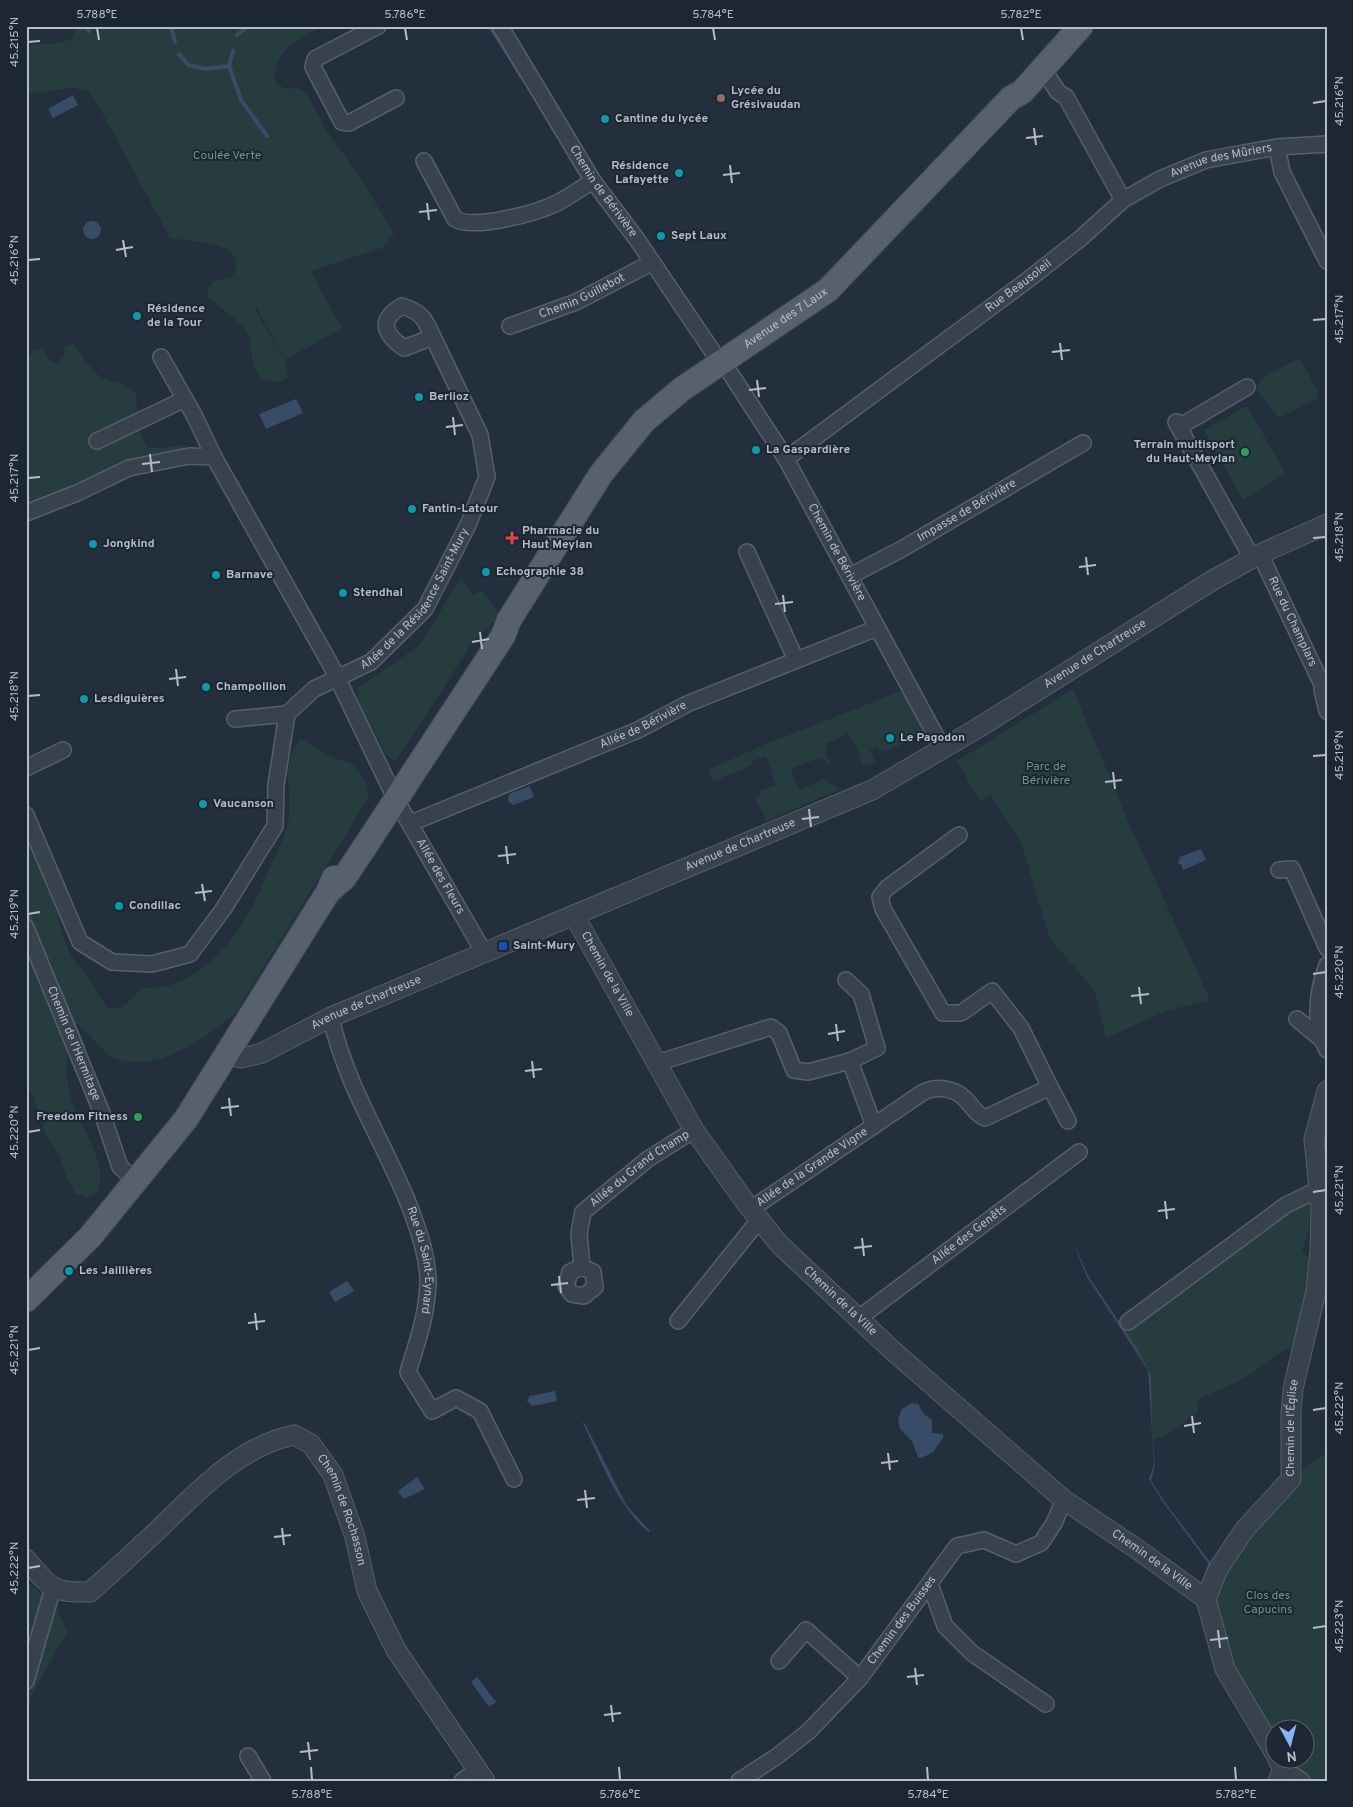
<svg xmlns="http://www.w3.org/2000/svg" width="1353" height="1807" font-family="Overpass,sans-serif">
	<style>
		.green { fill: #263c3f }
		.water { fill: #394c67 }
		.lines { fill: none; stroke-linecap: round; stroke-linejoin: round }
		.stream { stroke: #394c67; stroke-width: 4 }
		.minor-casing { stroke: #565f6c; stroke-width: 18 }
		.tertiary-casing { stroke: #565f6c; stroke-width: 21 }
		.primary-casing { stroke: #414a57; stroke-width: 26 }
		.minor { stroke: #38414e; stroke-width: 15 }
		.tertiary { stroke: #38414e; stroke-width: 19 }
		.primary { stroke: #56606e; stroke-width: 24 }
		.ticks { fill: none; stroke: #b4bcc9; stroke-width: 2 }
		.education-dot { fill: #8d6e63; stroke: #1d2633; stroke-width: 2 }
		.culture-dot { fill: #0f9aa8; stroke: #1d2633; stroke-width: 2 }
		.leisure-dot { fill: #2e9e5b; stroke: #1d2633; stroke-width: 2 }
		.health-dot { fill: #e0444e; stroke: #1d2633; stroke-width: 2 }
		.transit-dot { fill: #1a4fb4; stroke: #1d2633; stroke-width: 2 }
		.labels { text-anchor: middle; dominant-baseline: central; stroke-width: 4; stroke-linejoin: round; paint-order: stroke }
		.poi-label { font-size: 12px; font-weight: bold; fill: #b4bcc9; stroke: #1d2633; text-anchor: start }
		.park-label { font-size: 12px; fill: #6b9a76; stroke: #1d2633 }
		.street-label { font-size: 12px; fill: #b4bcc9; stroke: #1d2633 }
		.neatline { fill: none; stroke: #b4bcc9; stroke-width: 2 }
		.ticks-label { font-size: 12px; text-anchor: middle; fill: #b4bcc9 }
	</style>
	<rect width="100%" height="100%" fill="#242f3e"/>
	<!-- green -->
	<path class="green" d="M 73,26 L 321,26 C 298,42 270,51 276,83 L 284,88 L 300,89 L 307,95 L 327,131 L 365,185 L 394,234 L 382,248 L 310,271 L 342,328 L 285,360 L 254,302 C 259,326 290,356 288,378 C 281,381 277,382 269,381 C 246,377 256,346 246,331 C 235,317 221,308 207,297 C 208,279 216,282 231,278 C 255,241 190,242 170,238 L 98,105 L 86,89 L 71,88 L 26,94 L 26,49 L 32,44 C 48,44 61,47 74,36 Z
		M 73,344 C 83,355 91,372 103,378 C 116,385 124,380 136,393 L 139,432 L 147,447 L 163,448 L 185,445 L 185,458 L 147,473 L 130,476 L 26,509 L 26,385 L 29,375 L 28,357 L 34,350 L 42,349 L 51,362 L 59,362 L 64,356 L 65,347 Z
		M 1300,358 L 1317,390 L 1317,398 L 1279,418 L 1256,390 L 1262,378 Z
		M 1247,406 L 1286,474 L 1243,499 L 1204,430 Z
		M 461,577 L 473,595 L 482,591 L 500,615 L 473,642 L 396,761 L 386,755 L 360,704 L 356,689 L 420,645 Z
		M 1073,689 L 1129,823 L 1210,1000 L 1166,1011 L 1106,1038 L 1095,991 L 1050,939 L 1021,843 L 990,795 L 980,802 L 957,761 Z
		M 904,690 L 927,737 L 926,742 L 919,737 L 882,752 L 876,746 L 870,750 L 875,762 L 862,765 L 859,753 L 848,734 L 825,744 L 827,750 L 824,751 L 830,762 L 827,763 L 822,757 L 792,768 L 793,772 L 790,774 L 794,777 L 799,790 L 824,779 L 840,789 L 769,820 L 766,820 L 755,798 L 761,795 L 760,791 L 776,785 L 766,756 L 752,761 L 753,765 L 713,781 L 708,770 L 766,744 Z
		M 301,739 L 333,758 L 352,764 L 365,780 L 369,797 L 235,1013 C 208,1038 152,1075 115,1058 C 98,1050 91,1031 75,1023 L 68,1030 C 68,1047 65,1066 68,1084 C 72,1122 110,1154 98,1193 L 87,1197 L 75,1193 L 68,1180 L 59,1155 L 45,1134 L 34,1098 L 26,1087 L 26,839 L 50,892 L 65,942 L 73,959 L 86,974 L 107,1008 C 124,1011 130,1001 140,989 C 152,986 164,989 177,983 C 229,960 254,908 274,858 C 280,844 288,832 289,815 C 291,791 281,758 301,739 Z
		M 1304,1200 L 1313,1201 L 1314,1212 L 1302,1251 L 1312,1262 L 1297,1348 C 1274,1350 1262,1369 1242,1379 C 1229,1387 1213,1392 1198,1399 L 1198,1412 L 1167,1435 L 1152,1440 L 1150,1375 L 1122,1329 Z
		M 1327,1452 L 1327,1781 L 1302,1781 L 1278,1760 L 1306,1760 L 1306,1730 L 1276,1730 L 1275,1756 L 1242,1702 L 1206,1599 L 1291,1479 Z
		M 29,1584 L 55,1604 L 67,1632 L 33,1692 L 26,1716 L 26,1591 Z"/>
	<!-- water -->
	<path class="water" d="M 73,95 L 78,105 L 53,118 L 48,109 Z
		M83 230a9 9 0 1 1 18 0a9 9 0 1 1-18 0Z
		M 296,399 L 303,413 L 266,429 L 259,414 Z
		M 530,786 L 534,797 L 513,805 L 508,801 L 509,794 Z
		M 1201,849 L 1206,860 L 1183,870 L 1181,864 L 1178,864 L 1180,857 Z
		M 1073,1242 L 1089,1277 L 1136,1347 L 1151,1375 L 1152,1433 L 1155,1465 L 1151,1480 L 1164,1501 L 1213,1566 L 1211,1567 L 1163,1502 L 1149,1479 L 1154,1464 L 1148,1370 L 1087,1277 Z
		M 347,1281 L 354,1291 L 335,1302 L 329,1292 Z
		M 555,1391 L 557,1401 L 532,1406 L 527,1401 L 530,1396 Z
		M 912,1403 L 918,1404 L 924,1414 L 932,1420 L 932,1433 L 943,1434 L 943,1438 L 933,1452 L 922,1458 L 918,1457 L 912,1441 L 900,1429 L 898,1419 L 902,1409 Z
		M 584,1422 L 627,1506 L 650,1531 L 648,1532 C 617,1505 600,1459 583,1423 Z
		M 417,1477 L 425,1489 L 404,1499 L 398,1491 Z
		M 477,1677 L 496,1702 L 489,1707 L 471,1682 Z"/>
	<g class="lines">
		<!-- stream -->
		<path class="stream" d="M 86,26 L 89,31
			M 171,26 L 175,42
			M 490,26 L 521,76
			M 237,35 L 248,26
			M 233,51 L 229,66 L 241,100 L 267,136
			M 179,54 L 188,65 L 205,69 L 229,66
			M 26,912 L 33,926
			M 58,986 L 83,1046"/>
		<defs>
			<g id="minor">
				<path d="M 378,26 L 315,59 L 313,67 L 342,122 L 349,123 L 396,98"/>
				<path id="s1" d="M 500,26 L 593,181 L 636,238 L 713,352"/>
				<path d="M 1043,69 L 1058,92 L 1066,97 L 1123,200"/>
				<path d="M 1277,147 L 1282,172 L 1327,261"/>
				<path d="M 424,161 L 455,219 C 474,230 537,213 557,203 C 569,197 581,188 593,181"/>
				<path id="s2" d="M 510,326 L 576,302 L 651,263"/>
				<path id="s3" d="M 161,357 L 194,415 L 214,457 L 333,669 L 396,800 L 479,944 L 481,955"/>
				<path id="s4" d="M 723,362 L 786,459 L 943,749"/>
				<path d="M 1176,422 L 1252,558"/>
				<path d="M 1179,427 L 1247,387"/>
				<path d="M 97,441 L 185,399"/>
				<path id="s5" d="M 786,459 L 1029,279 L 1081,238 L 1123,200 L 1160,179 L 1206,160 L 1277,147 L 1327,144"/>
				<path d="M 26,513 L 77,493 L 129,468 L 189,456 L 214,457"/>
				<path d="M 747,552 L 796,660"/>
				<path id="s6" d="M 1260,554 L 1327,695"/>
				<path id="s7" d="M 850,576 L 900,550 L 1083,443"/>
				<path d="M 1322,690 L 1327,711"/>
				<path d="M 235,719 L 287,714"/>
				<path d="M 26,768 L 63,750"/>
				<path id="s8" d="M 26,815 L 80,942 L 112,962 L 152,964 L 190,954 L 224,908 L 275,826 L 276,785 L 287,714 L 314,689 L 371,662 L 425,609 L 468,525 L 487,477 L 480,435 L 433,337 C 425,319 422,312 402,306 C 378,320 384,334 404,348 L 433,337"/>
				<path id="s9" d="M 411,823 L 638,730 L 687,704 L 877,628"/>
				<path d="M 1279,870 L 1292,869 L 1327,948"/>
				<path id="s10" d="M 26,928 L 102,1113 L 120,1167 L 136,1181"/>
				<path d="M 1327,965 C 1317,991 1313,1026 1327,1050"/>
				<path d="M 846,980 L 861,994 L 877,1048 L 850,1061"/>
				<path id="s11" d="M 331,1017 C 345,1085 386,1145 411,1210 C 420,1235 428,1257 428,1283 C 427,1315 417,1343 408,1372 L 432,1411 L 456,1398 L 480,1411 L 514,1479"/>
				<path d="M 1297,1019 L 1320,1038"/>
				<path d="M 657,1063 L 771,1027 L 779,1033 L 794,1070 L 808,1072 L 850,1061 L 874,1126"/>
				<path d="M 1050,1087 L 1068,1121"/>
				<path id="s12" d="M 751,1209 L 922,1093 C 935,1086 954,1087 965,1099 C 972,1105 975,1114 985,1118 L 1050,1087 L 1021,1028 L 992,991 L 961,1013 L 943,1013 L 883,909 L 880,897 L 887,888 L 959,835"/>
				<path id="s13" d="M 582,1267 L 593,1272 L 595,1287 L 584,1296 L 572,1294 L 566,1286 L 570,1272 L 582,1267 L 579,1233 L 583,1212 L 648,1159 L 694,1130"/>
				<path id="s14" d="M 859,1318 L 1079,1152"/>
				<path d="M 678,1321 L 759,1220"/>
				<path d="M 1128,1322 L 1286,1205 L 1319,1189"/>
				<path d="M 930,1584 L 945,1626 L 972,1653 L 1046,1704"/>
				<path d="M 779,1661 L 806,1630 L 860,1678"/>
				<path d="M 26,1681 L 53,1588"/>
				<path d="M 248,1756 L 263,1781"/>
				<path d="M 1283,1768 L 1302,1781"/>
				<path d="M 462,1781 L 477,1770"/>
				<path id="s15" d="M 739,1781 L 776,1757 L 808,1732 L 860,1678 L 957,1546 L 984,1540 L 1016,1554 L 1041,1543 L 1054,1523 L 1064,1500"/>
			</g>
			<g id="tertiary">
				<path id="s16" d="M 574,915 L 694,1130 L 746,1203 L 780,1245 L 892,1350 L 1064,1500 L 1137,1549 L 1206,1599"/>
				<path id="s17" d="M 227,1054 L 242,1058 L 262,1053 L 331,1017 L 872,790 L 978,728 L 1213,580 L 1260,554 L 1327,524"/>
				<path id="s18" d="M 26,1559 C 51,1588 51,1593 90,1592 C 114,1571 138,1549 161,1527 C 199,1490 240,1446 294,1435 L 311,1444 L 333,1475 L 355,1537 L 367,1591 L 396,1650 L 485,1781"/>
				<path id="s19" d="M 1276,1755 L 1225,1669 L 1206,1599 L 1218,1569 L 1245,1529 L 1291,1479 L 1291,1413 L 1293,1389 L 1316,1291 L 1320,1251 L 1321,1208 L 1314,1139 L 1327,1091"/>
				<path d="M 1278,1760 L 1283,1768 L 1278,1781"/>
			</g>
			<g id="primary">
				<path id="s20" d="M 328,892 L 344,878 L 366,845 L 503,636 L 509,620 L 601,474 L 644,421 L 682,389 L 828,290 L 1011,98 L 1022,92 L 1081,26"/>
				<path d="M 26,1300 L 90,1237 L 186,1119 L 328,892 L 334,878"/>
			</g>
		</defs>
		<!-- minor casing -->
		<use href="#minor" class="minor-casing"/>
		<!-- tertiary casing -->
		<use href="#tertiary" class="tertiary-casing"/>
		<!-- primary casing -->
		<use href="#primary" class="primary-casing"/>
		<!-- minor -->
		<use href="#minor" class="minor"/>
		<!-- tertiary -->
		<use href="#tertiary" class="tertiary"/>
		<!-- primary -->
		<use href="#primary" class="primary"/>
	</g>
	<!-- ticks -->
	<path class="ticks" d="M 97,28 L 99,40M 405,28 L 407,40M 713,28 L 715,40M 1021,28 L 1023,40M 28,42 L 40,41M 1313,103 L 1326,101M 1034,128 L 1036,145M 1026,138 L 1043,136M 730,165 L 732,183M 723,175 L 740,173M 427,203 L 429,220M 419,212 L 437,210M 123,240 L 126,257M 116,250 L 133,247M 28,260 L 40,259M 1313,320 L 1326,319M 1060,343 L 1062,360M 1052,352 L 1070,350M 757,380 L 759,397M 749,390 L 766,388M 453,417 L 455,435M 446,427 L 463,425M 150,454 L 152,472M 142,464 L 160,462M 28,478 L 40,477M 1313,538 L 1326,537M 1086,557 L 1088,575M 1079,567 L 1096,565M 783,595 L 785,612M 775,604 L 793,602M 480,632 L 482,649M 472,642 L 489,639M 176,669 L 178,686M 169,679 L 186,677M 28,696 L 40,695M 1313,756 L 1326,755M 1113,772 L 1115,789M 1105,782 L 1122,780M 809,809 L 811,827M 802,819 L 819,817M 506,846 L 508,864M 498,856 L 516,854M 202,884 L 205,901M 195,893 L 212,891M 28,914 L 40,912M 1313,974 L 1326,972M 1139,987 L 1141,1004M 1131,996 L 1149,994M 836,1024 L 838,1041M 828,1034 L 845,1031M 532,1061 L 534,1078M 525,1071 L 542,1069M 229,1098 L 231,1116M 221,1108 L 239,1106M 28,1132 L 40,1130M 1313,1192 L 1326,1190M 1165,1201 L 1167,1219M 1158,1211 L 1175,1209M 862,1238 L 864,1256M 854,1248 L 872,1246M 559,1276 L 561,1293M 551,1285 L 568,1283M 255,1313 L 257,1330M 248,1323 L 265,1321M 28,1350 L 40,1348M 1313,1410 L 1326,1408M 1192,1416 L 1194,1433M 1184,1426 L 1201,1423M 888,1453 L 890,1470M 881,1463 L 898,1461M 585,1490 L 587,1508M 577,1500 L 595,1498M 282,1528 L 284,1545M 274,1537 L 291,1535M 28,1568 L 40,1566M 1313,1628 L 1326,1626M 1218,1630 L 1220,1648M 1210,1640 L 1228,1638M 915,1668 L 917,1685M 907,1677 L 924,1675M 611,1705 L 613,1722M 604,1715 L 621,1713M 308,1742 L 310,1760M 300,1752 L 318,1750M 311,1767 L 312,1780M 619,1767 L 620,1780M 927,1767 L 928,1780M 1235,1767 L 1236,1780"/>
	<!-- markers -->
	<circle class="education-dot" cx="721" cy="98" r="5"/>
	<g class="culture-dot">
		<circle cx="605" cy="119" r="5"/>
		<circle cx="679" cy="173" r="5"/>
		<circle cx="661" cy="236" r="5"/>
		<circle cx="137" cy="316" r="5"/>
		<circle cx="419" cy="397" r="5"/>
		<circle cx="756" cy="450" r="5"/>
		<circle cx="412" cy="509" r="5"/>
		<circle cx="93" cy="544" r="5"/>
		<circle cx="486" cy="572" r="5"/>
		<circle cx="216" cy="575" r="5"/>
		<circle cx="343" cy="593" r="5"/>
		<circle cx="206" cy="687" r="5"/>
		<circle cx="84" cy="699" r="5"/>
		<circle cx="890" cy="738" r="5"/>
		<circle cx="203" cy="804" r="5"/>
		<circle cx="119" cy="906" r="5"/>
		<circle cx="69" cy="1271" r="5"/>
	</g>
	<g class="leisure-dot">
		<circle cx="1245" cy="452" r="5"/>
		<circle cx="138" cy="1117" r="5"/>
	</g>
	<path class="health-dot" d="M509.5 530.5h5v5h5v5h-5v5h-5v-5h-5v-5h5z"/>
	<rect class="transit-dot" x="498" y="941" width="10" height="10" rx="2.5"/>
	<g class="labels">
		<!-- poi labels -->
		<g class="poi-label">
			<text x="731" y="91">Lycée du<tspan x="731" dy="14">Grésivaudan</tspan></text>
			<text x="615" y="119">Cantine du lycée</text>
			<text x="669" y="166" text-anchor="end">Résidence<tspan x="669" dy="14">Lafayette</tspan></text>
			<text x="671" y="236">Sept Laux</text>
			<text x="147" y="309">Résidence<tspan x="147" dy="14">de la Tour</tspan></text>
			<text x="429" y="397">Berlioz</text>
			<text x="1235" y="445" text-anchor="end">Terrain multisport<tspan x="1235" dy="14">du Haut-Meylan</tspan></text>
			<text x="766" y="450">La Gaspardière</text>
			<text x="422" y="509">Fantin-Latour</text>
			<text x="522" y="531">Pharmacie du<tspan x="522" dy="14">Haut Meylan</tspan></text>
			<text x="103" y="544">Jongkind</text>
			<text x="496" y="572">Echographie 38</text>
			<text x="226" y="575">Barnave</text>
			<text x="353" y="593">Stendhal</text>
			<text x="216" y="687">Champollion</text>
			<text x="94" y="699">Lesdiguières</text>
			<text x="900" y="738">Le Pagodon</text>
			<text x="213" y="804">Vaucanson</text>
			<text x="129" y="906">Condillac</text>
			<text x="513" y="946">Saint-Mury</text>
			<text x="128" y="1117" text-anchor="end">Freedom Fitness</text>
			<text x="79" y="1271">Les Jaillières</text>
		</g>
		<!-- park labels -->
		<g class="park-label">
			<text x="227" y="156">Coulée Verte</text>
			<text x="1046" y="767">Parc de<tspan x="1046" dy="14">Bérivière</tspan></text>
			<text x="1268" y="1596">Clos des<tspan x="1268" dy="14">Capucins</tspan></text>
		</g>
		<!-- street labels -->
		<g class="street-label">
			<text stroke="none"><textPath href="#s5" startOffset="532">Avenue des Mûriers</textPath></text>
			<text stroke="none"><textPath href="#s1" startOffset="195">Chemin de Bérivière</textPath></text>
			<text stroke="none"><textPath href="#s5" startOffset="290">Rue Beausoleil</textPath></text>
			<text stroke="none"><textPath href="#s2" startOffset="78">Chemin Guillebot</textPath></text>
			<text stroke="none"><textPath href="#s20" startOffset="744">Avenue des 7 Laux</textPath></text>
			<text stroke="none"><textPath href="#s7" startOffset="134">Impasse de Bérivière</textPath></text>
			<text stroke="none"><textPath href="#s4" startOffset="222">Chemin de Bérivière</textPath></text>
			<text stroke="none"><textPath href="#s8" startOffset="699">Allée de la Résidence Saint-Mury</textPath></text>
			<text stroke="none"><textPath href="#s6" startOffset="75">Rue du Champlars</textPath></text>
			<text stroke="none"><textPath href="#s17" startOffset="962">Avenue de Chartreuse</textPath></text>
			<text stroke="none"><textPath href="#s9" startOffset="252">Allée de Bérivière</textPath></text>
			<text stroke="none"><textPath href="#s17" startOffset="558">Avenue de Chartreuse</textPath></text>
			<text stroke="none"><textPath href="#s3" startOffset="590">Allée des Fleurs</textPath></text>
			<text stroke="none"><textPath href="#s16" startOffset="68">Chemin de la Ville</textPath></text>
			<text stroke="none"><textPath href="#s17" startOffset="152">Avenue de Chartreuse</textPath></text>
			<text stroke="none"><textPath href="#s10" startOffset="125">Chemin de l'Hermitage</textPath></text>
			<text stroke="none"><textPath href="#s12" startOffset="74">Allée de la Grande Vigne</textPath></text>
			<text stroke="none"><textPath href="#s13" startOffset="218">Allée du Grand Champ</textPath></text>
			<text stroke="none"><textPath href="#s14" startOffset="138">Allée des Genêts</textPath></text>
			<text stroke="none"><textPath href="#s11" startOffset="261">Rue du Saint-Eynard</textPath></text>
			<text stroke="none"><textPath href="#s16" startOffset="472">Chemin de la Ville</textPath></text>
			<text stroke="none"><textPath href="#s19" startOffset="372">Chemin de l'Église</textPath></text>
			<text stroke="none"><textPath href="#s18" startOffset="430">Chemin de Rochasson</textPath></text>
			<text stroke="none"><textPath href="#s16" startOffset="878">Chemin de la Ville</textPath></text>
			<text stroke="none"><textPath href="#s15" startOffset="231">Chemin des Buisses</textPath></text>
		</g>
	</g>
	<!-- border -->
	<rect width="1353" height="1807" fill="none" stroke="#1d2633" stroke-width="55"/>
	<!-- north arrow -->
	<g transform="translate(1290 1744) rotate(173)"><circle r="24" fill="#1d2633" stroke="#59626f"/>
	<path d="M0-4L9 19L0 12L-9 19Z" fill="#8ab4f8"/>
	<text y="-8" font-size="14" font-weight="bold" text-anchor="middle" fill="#b4bcc9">N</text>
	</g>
	<rect x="28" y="28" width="1298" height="1752" class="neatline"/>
	<g class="ticks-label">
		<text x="97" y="18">5.788°E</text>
		<text x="405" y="18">5.786°E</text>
		<text x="713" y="18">5.784°E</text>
		<text x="1021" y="18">5.782°E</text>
		<text transform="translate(14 42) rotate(-90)" y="4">45.215°N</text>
		<text transform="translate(1339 101) rotate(-90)" y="4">45.216°N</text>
		<text transform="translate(14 260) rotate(-90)" y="4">45.216°N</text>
		<text transform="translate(1339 319) rotate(-90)" y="4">45.217°N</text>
		<text transform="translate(14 478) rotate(-90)" y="4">45.217°N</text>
		<text transform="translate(1339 537) rotate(-90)" y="4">45.218°N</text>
		<text transform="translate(14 696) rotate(-90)" y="4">45.218°N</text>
		<text transform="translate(1339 755) rotate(-90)" y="4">45.219°N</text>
		<text transform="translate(14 914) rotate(-90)" y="4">45.219°N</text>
		<text transform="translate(1339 972) rotate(-90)" y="4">45.220°N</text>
		<text transform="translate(14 1132) rotate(-90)" y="4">45.220°N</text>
		<text transform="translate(1339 1190) rotate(-90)" y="4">45.221°N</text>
		<text transform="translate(14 1350) rotate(-90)" y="4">45.221°N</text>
		<text transform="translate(1339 1408) rotate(-90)" y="4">45.222°N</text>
		<text transform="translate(14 1568) rotate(-90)" y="4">45.222°N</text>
		<text transform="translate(1339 1626) rotate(-90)" y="4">45.223°N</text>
		<text x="312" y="1798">5.788°E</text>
		<text x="620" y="1798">5.786°E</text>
		<text x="928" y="1798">5.784°E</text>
		<text x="1236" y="1798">5.782°E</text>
	</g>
</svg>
